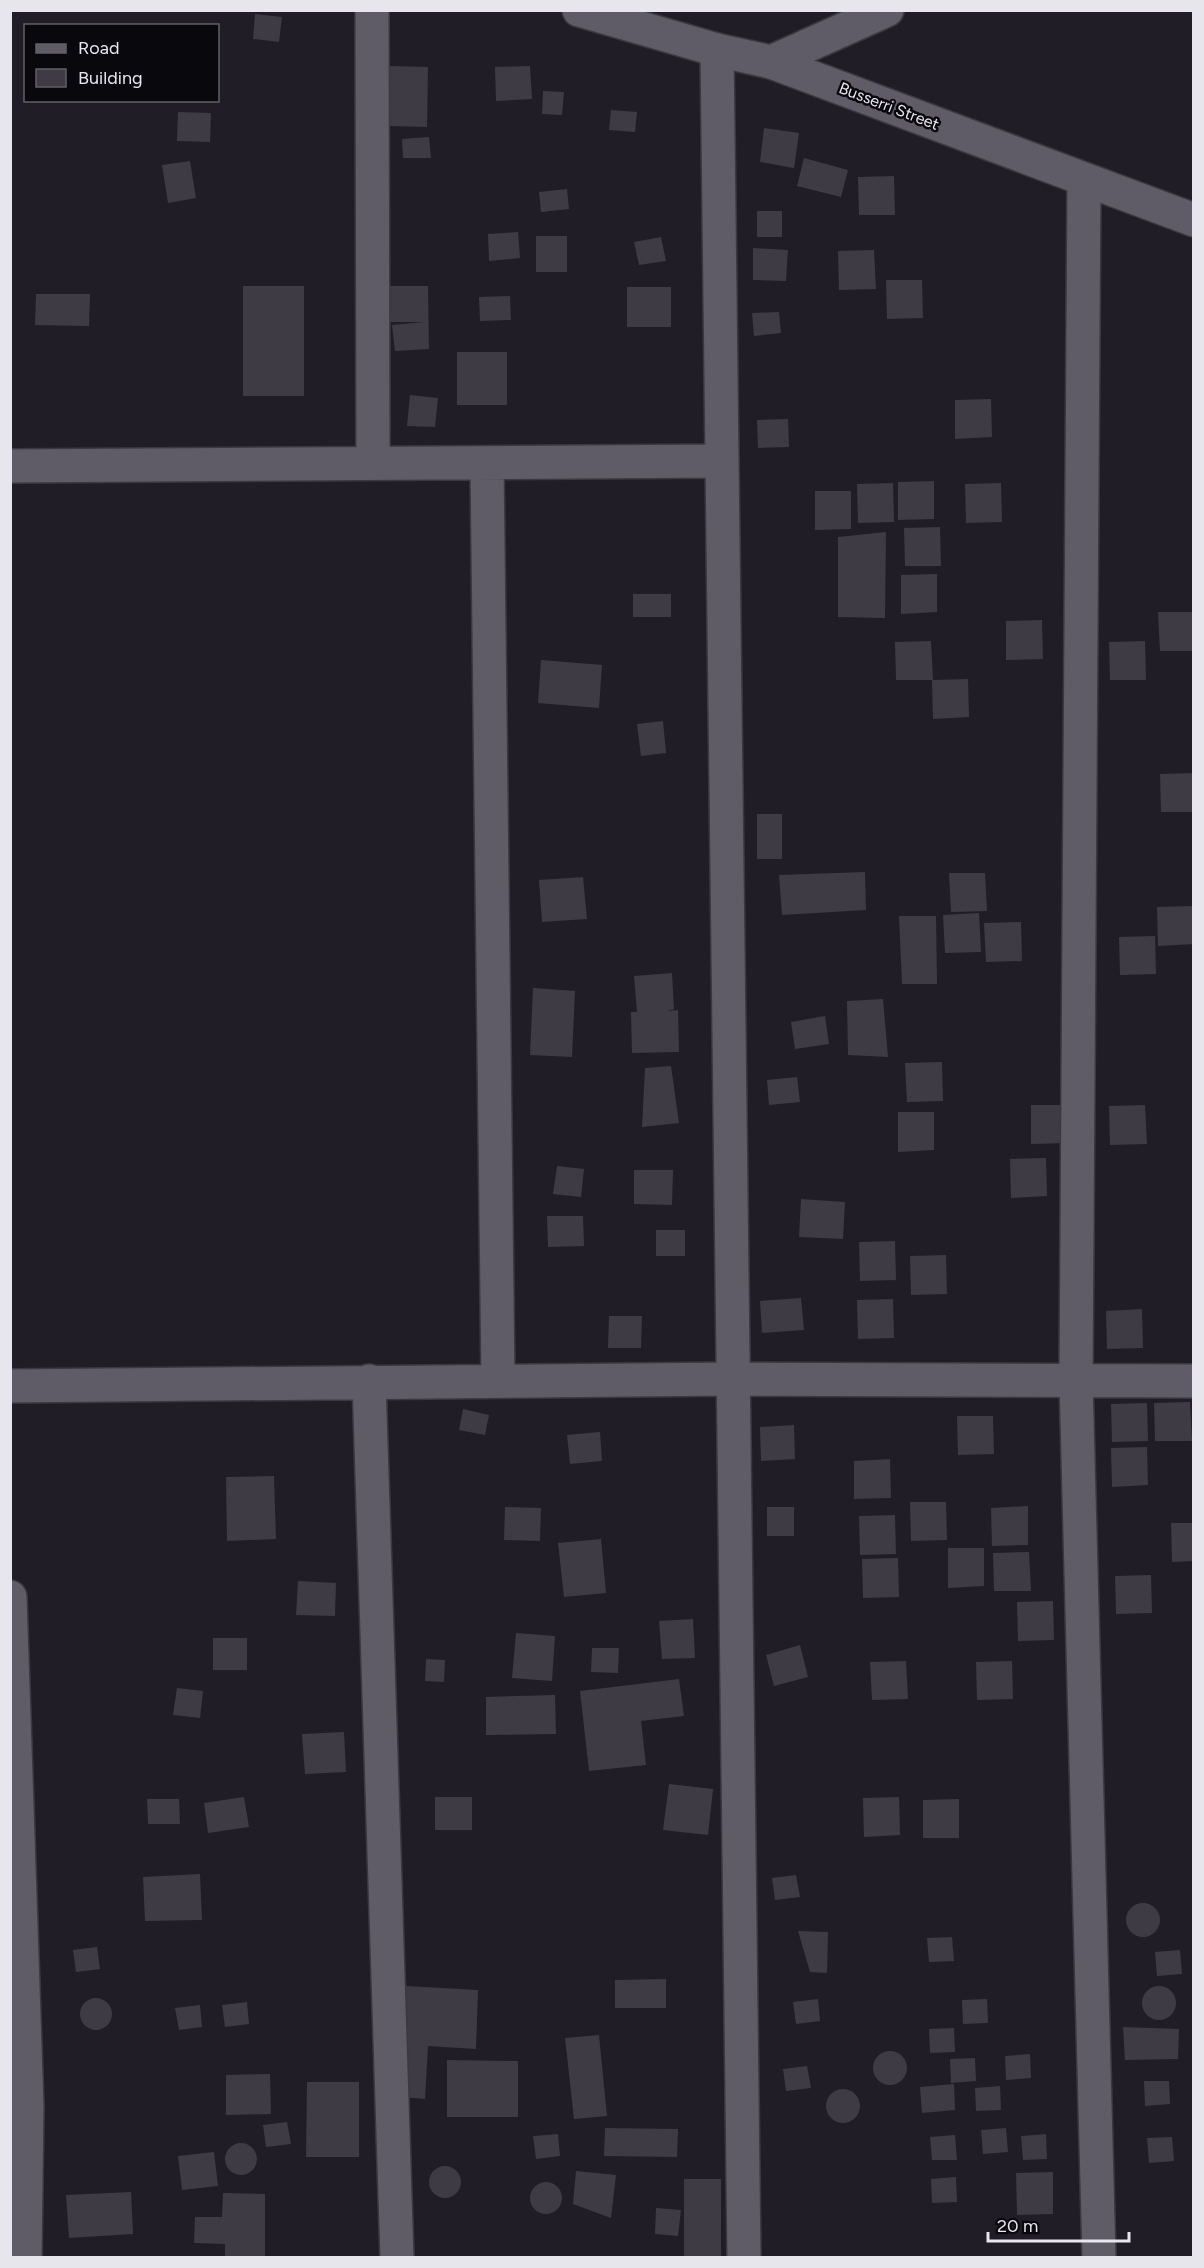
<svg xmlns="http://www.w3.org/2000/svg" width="1204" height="2268" font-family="Figtree,sans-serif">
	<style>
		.building { fill: #3e3b45 }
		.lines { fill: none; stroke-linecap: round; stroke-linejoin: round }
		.minor-casing { stroke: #3a3840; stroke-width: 36 }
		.secondary-casing { stroke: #3a3840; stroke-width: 36 }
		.minor { stroke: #5f5c67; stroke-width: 33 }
		.secondary { stroke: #5f5c67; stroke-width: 33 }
		.labels { text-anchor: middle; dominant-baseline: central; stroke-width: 5; stroke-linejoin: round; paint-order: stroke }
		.street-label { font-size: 16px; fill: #e8e6ed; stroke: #09080c }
	</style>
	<rect width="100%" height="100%" fill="#201d26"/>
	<!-- building -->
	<path class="building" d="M 255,14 L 282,17 L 279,42 L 253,39 Z
		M 389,66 L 428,67 L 427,127 L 388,126 Z
		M 530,66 L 532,99 L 496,101 L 495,67 Z
		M 543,91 L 564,92 L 562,115 L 542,114 Z
		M 611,110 L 637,112 L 635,132 L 609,130 Z
		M 178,112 L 211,113 L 210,142 L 177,141 Z
		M 764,128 L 799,133 L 794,168 L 760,162 Z
		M 429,137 L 431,158 L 403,158 L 402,139 Z
		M 804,158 L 848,170 L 841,197 L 797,186 Z
		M 190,161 L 196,198 L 168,203 L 162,165 Z
		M 894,176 L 895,215 L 859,215 L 858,177 Z
		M 567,189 L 569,209 L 541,212 L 539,192 Z
		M 757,211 L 782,211 L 782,237 L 757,237 Z
		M 518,232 L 520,258 L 489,261 L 488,234 Z
		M 536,236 L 567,236 L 567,272 L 536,272 Z
		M 661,237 L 666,261 L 639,265 L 634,242 Z
		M 753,248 L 788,250 L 786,281 L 753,280 Z
		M 874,250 L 876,289 L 839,290 L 838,251 Z
		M 886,280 L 922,280 L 923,318 L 887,319 Z
		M 243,286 L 304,286 L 304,396 L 243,396 Z
		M 390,286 L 428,286 L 429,349 L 395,351 L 392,325 L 424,322 L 390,322 Z
		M 627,287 L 671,287 L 671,327 L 627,327 Z
		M 36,294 L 90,294 L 89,326 L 35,325 Z
		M 510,296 L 511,320 L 480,321 L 479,297 Z
		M 779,312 L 781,333 L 754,336 L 752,313 Z
		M 457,352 L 507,352 L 507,405 L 457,405 Z
		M 410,395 L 438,398 L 435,427 L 407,426 Z
		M 991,399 L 992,437 L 955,439 L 955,400 Z
		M 788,419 L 789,447 L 758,448 L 757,420 Z
		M 934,481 L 934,519 L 898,520 L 898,482 Z
		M 893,483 L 894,522 L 858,523 L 857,484 Z
		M 1001,483 L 1002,522 L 966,523 L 965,484 Z
		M 815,491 L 851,491 L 851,529 L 815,530 Z
		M 940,527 L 941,566 L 905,566 L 904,528 Z
		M 886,532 L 885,618 L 838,617 L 838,537 Z
		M 937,574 L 937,612 L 901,614 L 901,575 Z
		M 633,594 L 671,594 L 671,617 L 633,617 Z
		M 1158,612 L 1194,612 L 1194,651 L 1160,651 Z
		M 1042,620 L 1043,659 L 1006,660 L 1006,621 Z
		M 931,641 L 933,680 L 968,679 L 969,717 L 933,719 L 932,680 L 896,680 L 895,642 Z
		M 1145,641 L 1146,680 L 1110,680 L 1109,642 Z
		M 541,660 L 602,665 L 599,708 L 538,703 Z
		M 663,721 L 666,753 L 641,756 L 637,724 Z
		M 1194,773 L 1194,812 L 1161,812 L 1160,774 Z
		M 757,814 L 782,814 L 782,859 L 757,859 Z
		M 865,872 L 866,910 L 782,915 L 779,875 Z
		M 949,873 L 985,873 L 987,911 L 951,912 Z
		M 583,877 L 587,919 L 542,922 L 539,880 Z
		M 1193,906 L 1194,944 L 1158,946 L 1157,907 Z
		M 979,913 L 981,952 L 945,953 L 943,915 Z
		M 899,916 L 936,916 L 937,984 L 902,984 Z
		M 1021,922 L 1022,961 L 986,962 L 984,923 Z
		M 1155,936 L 1156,974 L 1120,975 L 1119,937 Z
		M 672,973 L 674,1009 L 667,1011 L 678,1010 L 679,1052 L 632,1053 L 631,1012 L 637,1012 L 634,976 Z
		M 533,988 L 575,991 L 572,1057 L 530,1055 Z
		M 883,999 L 888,1057 L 848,1055 L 847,1001 Z
		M 825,1016 L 829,1044 L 795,1049 L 791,1022 Z
		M 942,1062 L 943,1101 L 907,1102 L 905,1063 Z
		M 671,1066 L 679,1123 L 642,1127 L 645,1068 Z
		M 797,1077 L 800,1102 L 769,1105 L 767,1080 Z
		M 1031,1105 L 1067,1105 L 1067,1143 L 1031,1144 Z
		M 1145,1105 L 1147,1144 L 1110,1145 L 1109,1106 Z
		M 898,1112 L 934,1112 L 934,1150 L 898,1152 Z
		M 1046,1158 L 1047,1196 L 1011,1198 L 1010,1159 Z
		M 557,1166 L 584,1169 L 581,1197 L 553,1194 Z
		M 634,1170 L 673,1170 L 672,1205 L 634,1204 Z
		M 801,1199 L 845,1202 L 843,1239 L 799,1237 Z
		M 547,1216 L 583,1216 L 584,1246 L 548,1247 Z
		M 656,1230 L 685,1230 L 685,1256 L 656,1256 Z
		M 895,1241 L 896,1280 L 860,1281 L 859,1242 Z
		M 946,1255 L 947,1294 L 911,1295 L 910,1256 Z
		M 801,1298 L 804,1330 L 762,1333 L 760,1301 Z
		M 893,1299 L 894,1338 L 858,1339 L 857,1300 Z
		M 1142,1309 L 1143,1348 L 1107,1349 L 1106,1311 Z
		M 609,1316 L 642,1316 L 641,1348 L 608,1348 Z
		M 1190,1402 L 1192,1441 L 1155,1441 L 1154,1403 Z
		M 1147,1403 L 1148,1441 L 1112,1442 L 1111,1404 Z
		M 463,1409 L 489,1415 L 485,1435 L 459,1430 Z
		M 957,1416 L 993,1416 L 994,1454 L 958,1455 Z
		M 794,1425 L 795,1459 L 761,1461 L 760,1427 Z
		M 600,1432 L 602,1461 L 570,1464 L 567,1435 Z
		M 1147,1447 L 1148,1485 L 1112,1487 L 1111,1448 Z
		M 890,1459 L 891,1498 L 854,1499 L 854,1461 Z
		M 274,1476 L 276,1539 L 227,1541 L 226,1477 Z
		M 910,1502 L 946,1502 L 947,1540 L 911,1541 Z
		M 1028,1506 L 1028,1545 L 992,1546 L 991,1508 Z
		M 505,1507 L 541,1508 L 540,1541 L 504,1540 Z
		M 767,1507 L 794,1507 L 794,1536 L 767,1536 Z
		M 895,1515 L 896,1554 L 860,1555 L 859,1516 Z
		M 1171,1523 L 1194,1523 L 1194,1561 L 1172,1562 Z
		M 601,1539 L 606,1593 L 564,1597 L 558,1543 Z
		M 948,1548 L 984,1548 L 984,1586 L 948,1588 Z
		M 1029,1552 L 1031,1591 L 994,1591 L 993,1553 Z
		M 898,1558 L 899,1597 L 863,1598 L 862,1559 Z
		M 1151,1575 L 1152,1613 L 1116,1614 L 1115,1576 Z
		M 298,1581 L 336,1583 L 335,1616 L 296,1615 Z
		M 1053,1601 L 1054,1640 L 1018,1641 L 1017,1602 Z
		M 693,1619 L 695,1658 L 662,1659 L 659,1621 Z
		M 516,1633 L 555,1636 L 552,1681 L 512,1678 Z
		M 213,1638 L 247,1638 L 247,1670 L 213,1670 Z
		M 800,1645 L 808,1677 L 774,1686 L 766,1655 Z
		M 592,1648 L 619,1648 L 618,1673 L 591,1672 Z
		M 426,1659 L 445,1660 L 444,1682 L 425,1681 Z
		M 906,1661 L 908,1699 L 872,1700 L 870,1662 Z
		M 1012,1661 L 1013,1699 L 977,1700 L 976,1662 Z
		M 679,1679 L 684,1716 L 641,1721 L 646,1765 L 589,1771 L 580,1691 Z
		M 177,1688 L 203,1691 L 200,1718 L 173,1715 Z
		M 555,1695 L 556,1734 L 486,1735 L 486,1697 Z
		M 344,1732 L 346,1772 L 305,1774 L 302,1734 Z
		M 669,1784 L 713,1789 L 708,1835 L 663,1830 Z
		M 244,1797 L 249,1827 L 208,1833 L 204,1803 Z
		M 435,1797 L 472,1797 L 472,1830 L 435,1830 Z
		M 899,1797 L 900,1835 L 864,1837 L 863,1798 Z
		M 147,1799 L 179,1799 L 180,1824 L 148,1824 Z
		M 959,1799 L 959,1838 L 923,1838 L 923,1800 Z
		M 200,1874 L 202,1920 L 145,1921 L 143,1877 Z
		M 796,1875 L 800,1897 L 775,1900 L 772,1878 Z
		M1126 1920a17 17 0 1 1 34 0a17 17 0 1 1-34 0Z
		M 798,1931 L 828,1932 L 827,1973 L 810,1972 Z
		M 952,1937 L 954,1961 L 929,1962 L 927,1938 Z
		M 97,1947 L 100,1969 L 76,1972 L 73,1950 Z
		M 1180,1950 L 1182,1974 L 1157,1976 L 1155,1952 Z
		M 666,1979 L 666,2008 L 615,2008 L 615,1980 Z
		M1142 2003a17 17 0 1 1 34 0a17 17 0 1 1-34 0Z
		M 406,1986 L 478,1990 L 476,2049 L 428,2046 L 425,2099 L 401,2097 Z
		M80 2014a16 16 0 1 1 32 0a16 16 0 1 1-32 0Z
		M 818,1999 L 820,2021 L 796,2024 L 793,2002 Z
		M 987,1999 L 988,2023 L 963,2024 L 962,2000 Z
		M 247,2002 L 249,2024 L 225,2027 L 222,2005 Z
		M 200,2005 L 202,2027 L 179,2030 L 175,2008 Z
		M 1123,2027 L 1179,2029 L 1178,2059 L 1125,2060 Z
		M 954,2028 L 955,2052 L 930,2053 L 929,2029 Z
		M 599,2035 L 607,2116 L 574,2119 L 565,2038 Z
		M873 2068a17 17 0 1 1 34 0a17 17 0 1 1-34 0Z
		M 1030,2054 L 1031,2078 L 1006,2080 L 1005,2056 Z
		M 975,2058 L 976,2081 L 951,2083 L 950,2059 Z
		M 447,2060 L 518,2061 L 518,2117 L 447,2117 Z
		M 807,2066 L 811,2088 L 786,2091 L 783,2069 Z
		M 270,2074 L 271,2114 L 226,2115 L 226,2075 Z
		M 1144,2081 L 1169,2081 L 1170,2104 L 1145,2106 Z
		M 307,2082 L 359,2082 L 359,2157 L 306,2157 Z
		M 954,2084 L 955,2110 L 922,2113 L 920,2087 Z
		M 1000,2086 L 1001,2110 L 976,2111 L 975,2088 Z
		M826 2106a17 17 0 1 1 34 0a17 17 0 1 1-34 0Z
		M 287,2122 L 291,2144 L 266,2147 L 263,2125 Z
		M 605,2128 L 678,2129 L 677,2157 L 604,2156 Z
		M 1006,2128 L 1008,2152 L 983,2154 L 981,2130 Z
		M 558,2134 L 560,2156 L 536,2159 L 533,2136 Z
		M 1046,2134 L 1047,2159 L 1023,2160 L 1021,2136 Z
		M 955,2135 L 957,2160 L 932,2160 L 930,2137 Z
		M 1172,2137 L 1174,2161 L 1149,2163 L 1147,2138 Z
		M225 2159a16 16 0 1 1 32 0a16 16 0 1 1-32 0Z
		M 214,2152 L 218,2186 L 182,2190 L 178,2156 Z
		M429 2182a16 16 0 1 1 32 0a16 16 0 1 1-32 0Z
		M 576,2171 L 616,2175 L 611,2218 L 573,2204 Z
		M 1053,2172 L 1053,2214 L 1017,2215 L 1016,2173 Z
		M 956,2177 L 957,2202 L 932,2203 L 931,2179 Z
		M 684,2179 L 721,2179 L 721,2258 L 684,2258 Z
		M530 2198a16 16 0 1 1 32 0a16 16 0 1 1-32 0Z
		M 131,2192 L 133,2234 L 69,2238 L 66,2195 Z
		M 223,2193 L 265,2194 L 265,2258 L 225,2258 L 225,2244 L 194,2243 L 195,2217 L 222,2217 Z
		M 656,2208 L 681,2210 L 678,2236 L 655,2234 Z"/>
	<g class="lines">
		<defs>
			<path id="minor" d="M 372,10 L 373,463
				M 717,50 L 744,2258
				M 771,62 L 887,10
				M 1084,180 L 1076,1380 L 1099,2258
				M 487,464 L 498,1380
				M 10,466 L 722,461
				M 369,1381 L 397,2258
				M 10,1386 L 731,1379 L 1194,1381
				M 10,1597 L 27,2106 L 25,2258"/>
			<path id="secondary" d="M 579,10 L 717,50 L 771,62 L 1194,220"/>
		</defs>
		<!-- minor casing -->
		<use href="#minor" class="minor-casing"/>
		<!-- secondary casing -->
		<use href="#secondary" class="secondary-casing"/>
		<!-- minor -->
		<use href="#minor" class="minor"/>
		<!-- secondary -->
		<use href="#secondary" class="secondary"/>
	</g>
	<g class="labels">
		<!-- street labels -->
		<g class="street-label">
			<text transform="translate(889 106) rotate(21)">Busserri Street</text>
		</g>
	</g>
	<!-- border -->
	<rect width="1204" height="2268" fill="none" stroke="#e8e6ed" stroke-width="24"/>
	<!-- legend -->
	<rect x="24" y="24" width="195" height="78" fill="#09080c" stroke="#626166" stroke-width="1.5"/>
	<rect x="36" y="44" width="30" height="9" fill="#5f5c67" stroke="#626166" stroke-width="1.5"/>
	<text x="78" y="54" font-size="18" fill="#e8e6ed">Road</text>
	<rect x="36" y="69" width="30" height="18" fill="#3e3b45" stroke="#626166" stroke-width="1.5"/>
	<text x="78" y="84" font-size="18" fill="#e8e6ed">Building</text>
	<!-- scale -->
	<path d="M988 2232v9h141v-9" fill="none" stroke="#e8e6ed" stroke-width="3"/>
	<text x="997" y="2232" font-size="18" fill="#e8e6ed" stroke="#09080c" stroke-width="4.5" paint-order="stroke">20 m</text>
</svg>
